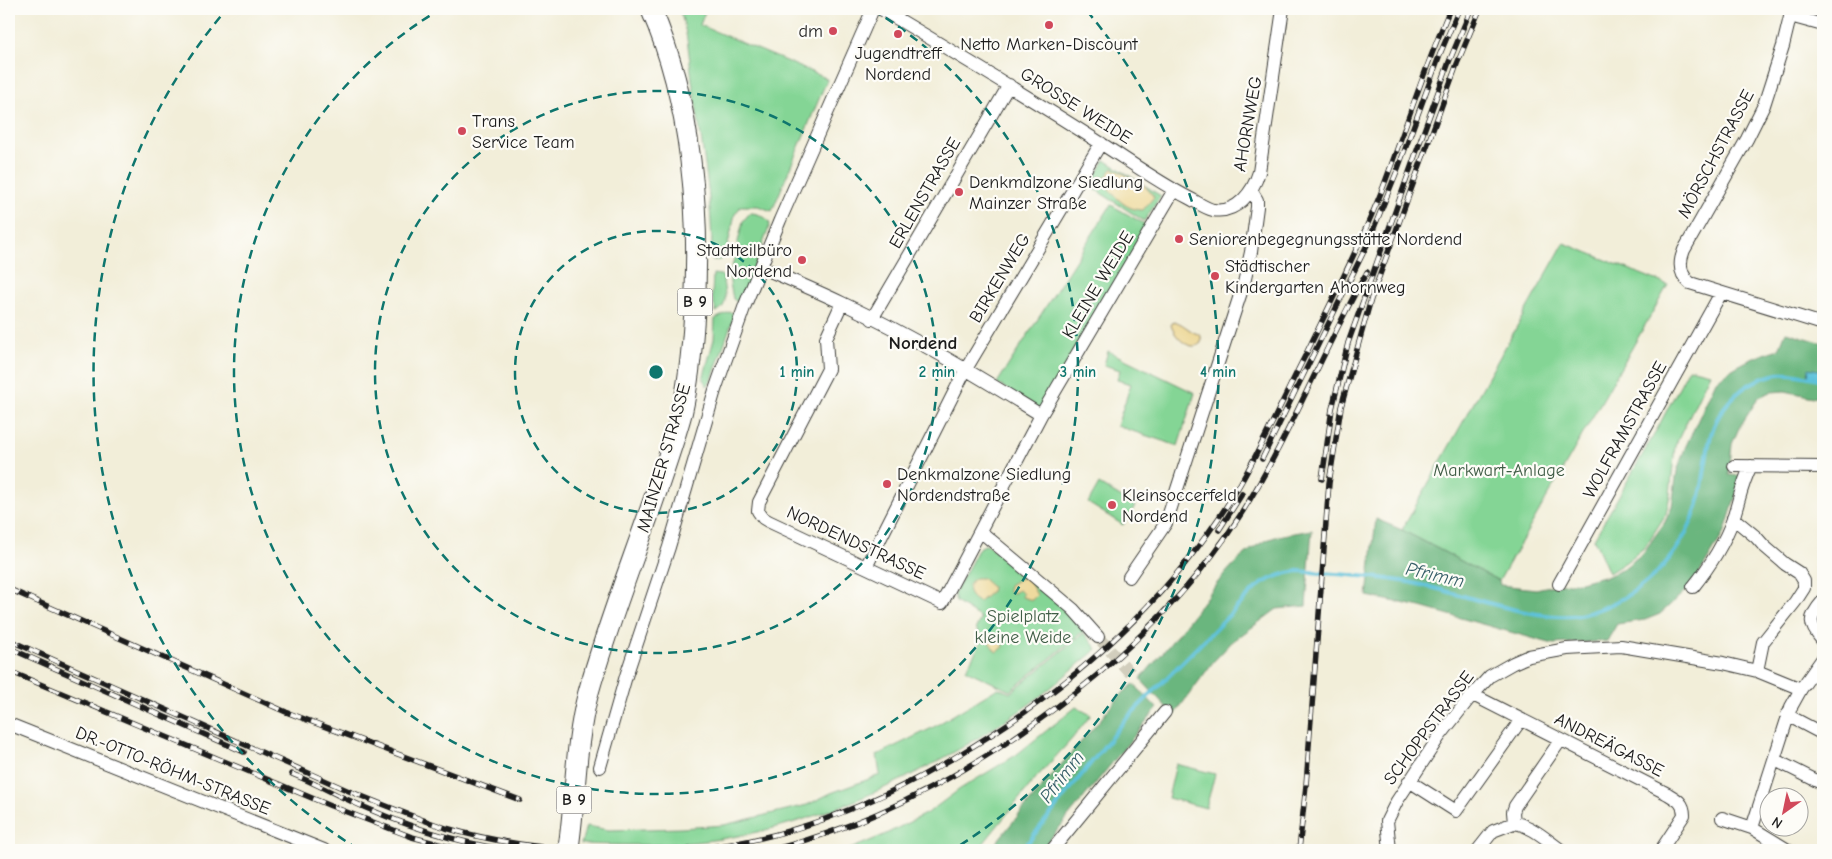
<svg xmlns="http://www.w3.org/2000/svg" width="1832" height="859" font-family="'Comic Neue',sans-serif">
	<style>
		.green { fill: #84d595; stroke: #507858 }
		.forest { fill: #6bb67e; stroke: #44694d }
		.sand { fill: #eeda9e; stroke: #857b5d }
		.water { fill: #5cc1da; stroke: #3c6e7b }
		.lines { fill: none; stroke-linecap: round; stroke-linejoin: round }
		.stream { stroke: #5cc1da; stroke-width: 4 }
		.street-tunnel { stroke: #d2cebd; stroke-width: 12; stroke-dasharray: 12 6; stroke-linecap: butt }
		.street-casing { stroke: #3c3c38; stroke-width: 14 }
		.primary-casing { stroke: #3c3c38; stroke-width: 22 }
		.street { stroke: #fff; stroke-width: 12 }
		.primary { stroke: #fff; stroke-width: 20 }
		.rail-casing { stroke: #1c1c1c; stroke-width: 5.5 }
		.rail { stroke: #fdfcf7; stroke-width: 4; stroke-dasharray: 11; stroke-linecap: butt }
		.ring { fill: none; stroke: #0f766e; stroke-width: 2.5; stroke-dasharray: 9 6 }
		.poi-dot { fill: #d1495b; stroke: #fdfcf7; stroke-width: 2 }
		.labels { text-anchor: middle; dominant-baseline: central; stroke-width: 4.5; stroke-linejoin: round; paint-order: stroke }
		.shield { fill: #fdfcf7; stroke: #605f5e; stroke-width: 1 }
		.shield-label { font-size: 16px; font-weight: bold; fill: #1c1c1c }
		.poi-label { font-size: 18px; fill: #1c1c1c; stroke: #fdfcf7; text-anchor: start }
		.street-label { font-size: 18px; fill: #1c1c1c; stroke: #fdfcf7 }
		.park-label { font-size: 18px; fill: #405d46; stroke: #fdfcf7 }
		.neighbourhood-label { font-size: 19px; font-weight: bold; fill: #1c1c1c; stroke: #fdfcf7 }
		.water-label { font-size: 19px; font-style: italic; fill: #365e68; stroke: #fdfcf7 }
		.centre { fill: #0f766e; stroke: #fdfcf7; stroke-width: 2.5 }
		.ring-label { font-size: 15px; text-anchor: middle; font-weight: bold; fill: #0f766e; stroke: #fdfcf7; stroke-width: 4.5; stroke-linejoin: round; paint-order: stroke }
	</style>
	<rect width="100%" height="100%" fill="#fdfcf7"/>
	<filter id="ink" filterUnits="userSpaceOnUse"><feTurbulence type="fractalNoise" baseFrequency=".02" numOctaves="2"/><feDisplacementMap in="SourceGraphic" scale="10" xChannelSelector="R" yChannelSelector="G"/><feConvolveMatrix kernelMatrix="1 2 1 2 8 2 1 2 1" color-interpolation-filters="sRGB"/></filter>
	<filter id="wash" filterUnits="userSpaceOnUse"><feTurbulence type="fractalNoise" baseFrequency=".0096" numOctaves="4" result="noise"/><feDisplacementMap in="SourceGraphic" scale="20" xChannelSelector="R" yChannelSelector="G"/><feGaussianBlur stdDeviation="1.12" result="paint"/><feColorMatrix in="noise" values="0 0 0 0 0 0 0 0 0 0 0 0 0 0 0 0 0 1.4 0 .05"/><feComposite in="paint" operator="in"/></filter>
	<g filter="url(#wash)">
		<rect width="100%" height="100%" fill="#f2eed9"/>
		<!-- green -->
		<path class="green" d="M 679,9 L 706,9 L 700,25 L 826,78 L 827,80 L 772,211 L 758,206 L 741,206 L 735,214 L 726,253 L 721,260 L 712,260 C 713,200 701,140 692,80 C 689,57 688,31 679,9 Z
			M 1105,160 L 1161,196 L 1144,221 L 1090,186 Z
			M 1111,205 L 1152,228 L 1041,411 L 997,383 Z
			M 750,213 C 758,213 768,217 770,225 L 741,301 L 739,303 L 733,299 L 730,283 L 730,275 L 743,221 Z
			M 1564,243 L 1668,285 L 1499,581 L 1402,530 Z
			M 713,274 L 721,275 L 723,277 C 723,291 731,305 716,312 L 712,297 Z
			M 729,312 L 735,313 L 712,379 L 707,386 L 703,379 L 714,339 L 715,319 Z
			M 1108,351 L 1195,393 L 1178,446 L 1117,426 L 1131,384 L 1117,380 L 1120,370 L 1104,365 Z
			M 1689,368 L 1710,373 L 1675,446 L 1670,495 L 1666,514 L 1645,547 L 1626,562 L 1609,573 L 1594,539 L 1655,433 Z
			M 1099,484 L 1135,506 L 1123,525 L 1088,503 Z
			M 985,545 L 988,545 L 1073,614 L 1086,629 L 1010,691 L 966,670 L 982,640 L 976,628 L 981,618 L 956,602 L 954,594 L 979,548 Z
			M 1084,633 L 1097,649 C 1072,669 1048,692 1021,710 C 942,765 837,817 743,835 C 689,846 635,846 581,844 L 586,826 L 609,830 L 681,828 L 724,825 L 807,805 L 831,793 L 880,775 L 877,755 L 932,728 L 998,688 L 1010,693 Z
			M 1076,707 L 1091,715 L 1071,740 L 1036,778 L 978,850 L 848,850 L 884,835 L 929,812 L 960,789 L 1016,755 Z
			M 1176,764 L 1215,774 L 1206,808 L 1168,798 Z"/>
		<!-- forest -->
		<path class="forest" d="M 1786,332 L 1823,343 L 1823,399 L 1785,391 L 1771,392 L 1759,397 L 1739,428 L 1732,444 L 1729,475 L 1742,476 L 1725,531 L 1693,584 L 1660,614 L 1645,620 L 1617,624 L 1607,641 L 1553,644 L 1421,607 L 1367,596 L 1376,519 L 1402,530 L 1499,581 L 1500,585 L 1536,589 L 1559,584 L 1581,582 L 1603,576 L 1602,579 L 1623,569 L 1643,553 L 1665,522 L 1672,506 L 1677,471 L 1685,448 L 1716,381 C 1733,366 1758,355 1779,349 Z
			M 1312,530 L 1306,606 L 1277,609 L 1232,642 L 1213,662 L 1174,715 L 1140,679 C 1158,659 1175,638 1192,616 C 1213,589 1234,556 1267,540 C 1281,534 1297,533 1312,530 Z
			M 1134,684 L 1157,708 L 1041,850 L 990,850 C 1024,808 1059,766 1095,726 C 1108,711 1118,695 1134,684 Z"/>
		<!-- sand -->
		<path class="sand" d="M 1113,168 L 1144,185 L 1154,197 L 1143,210 C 1121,210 1113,191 1099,178 L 1100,176 L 1104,179 Z
			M 1174,321 C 1181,323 1184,326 1190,330 C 1193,333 1198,333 1201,336 L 1201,343 C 1190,353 1174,336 1171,325 Z
			M 1022,577 L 1028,579 L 1037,595 L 1032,600 L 1022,597 L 1023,594 L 1019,590 L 1012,593 L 1008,591 L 1009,585 Z
			M 975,578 L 982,578 L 992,587 L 991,592 L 979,602 C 968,598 964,585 975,578 Z
			M 993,633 L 1004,647 L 996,652 L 989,642 Z"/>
		<!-- water -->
		<path class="water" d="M 1809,368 L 1823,371 L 1823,379 L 1808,376 Z"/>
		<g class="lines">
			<!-- stream -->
			<path class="stream" d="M 1022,850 L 1125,720 L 1256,588 C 1269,578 1282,573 1298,571 C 1339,575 1382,576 1422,585 C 1464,594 1543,625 1584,614 C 1635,600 1673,566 1693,518 C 1703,494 1704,469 1709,444 C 1715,408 1743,380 1778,374 C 1790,372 1811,378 1823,380"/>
		</g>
	</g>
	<g filter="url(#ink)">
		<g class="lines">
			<!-- street-tunnel -->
			<path class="street-tunnel" d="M 1098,637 L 1133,676"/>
			<defs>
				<path id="street" d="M 881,9 C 957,54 1032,99 1105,146 C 1133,164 1160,183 1189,198 C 1197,202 1205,208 1213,210 C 1237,214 1253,192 1259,172 L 1283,9
					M 1792,9 L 1783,46 L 1764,105 L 1747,139 L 1684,250 C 1679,262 1679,274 1690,283 L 1823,324
					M 1790,16 L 1823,25
					M 761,267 C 788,279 815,290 842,303 C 910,335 976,375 1041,415
					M 842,303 L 826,338 L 828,369 L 759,502 L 758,511 L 763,518 L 768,521 L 942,603 L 1041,415 L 1174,190
					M 872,319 L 1009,85
					M 1734,466 L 1823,467
					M 1733,518 L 1756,537 L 1764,546 L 1785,564 L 1799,573 L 1804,581 L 1804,588 L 1795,602 L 1763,642 L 1757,671
					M 980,531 L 1073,609 L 1098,637
					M 866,567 L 966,369 L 1101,143
					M 1129,577 L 1166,523 L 1244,283 L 1251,252 L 1257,207 L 1257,200 L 1251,190
					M 1559,584 L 1721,293
					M 1693,587 C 1710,566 1724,544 1733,519 C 1739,501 1742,483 1751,466
					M 1823,601 C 1808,618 1808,624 1823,641
					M 1473,695 L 1666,793 C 1676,799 1684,802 1684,815 L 1661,850
					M 1787,715 L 1823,734
					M 9,724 L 324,850
					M 1775,760 L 1823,784
					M 600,767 L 626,676 L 669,547 L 715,390 L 745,305 L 780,220 L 873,9
					M 1409,781 L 1456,811 L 1521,720
					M 1722,818 L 1752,828 L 1788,850
					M 1514,823 C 1531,825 1547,840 1561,850
					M 1752,828 L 1791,707 L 1801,689 L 1823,658
					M 1052,850 L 1165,712
					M 1390,850 L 1387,821 L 1397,801 L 1439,737 L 1468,700 L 1490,676 L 1513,663 L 1529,656 L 1567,649 L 1621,646 L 1723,663 L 1757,671 L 1801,689
					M 1478,850 L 1493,831 L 1514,823 L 1513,812 L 1515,806 L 1560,741"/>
				<path id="primary" d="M 569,844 C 576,794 575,743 588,694 C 607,625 634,558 657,490 C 666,464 675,438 682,412 C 689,381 692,349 694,318 C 701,217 692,102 651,9"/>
			</defs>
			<!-- street casing -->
			<use href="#street" class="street-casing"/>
			<!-- primary casing -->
			<use href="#primary" class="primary-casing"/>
			<!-- street -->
			<use href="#street" class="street"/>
			<!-- primary -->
			<use href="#primary" class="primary"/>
			<defs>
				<path id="rail" d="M 1262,459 L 1367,245 L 1397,171 L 1440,54 L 1459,9
					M 1322,479 L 1332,409 L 1348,343 L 1425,128 L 1449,62 L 1471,9
					M 1219,530 L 1242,494
					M 9,589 L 286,712 L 520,800
					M 9,640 L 349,791 C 381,804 413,817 446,828 C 486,840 527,846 568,850
					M 9,648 L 244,752
					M 9,671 L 331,806 L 412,837 L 461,850
					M 292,774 C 310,781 327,790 344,798 C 395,822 452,842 508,850
					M 684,850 C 780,843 875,805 957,756 C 1067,691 1165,605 1233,496 C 1260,452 1281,403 1305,356 C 1332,300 1361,244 1384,185 C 1406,126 1425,67 1450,9
					M 772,850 C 893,819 1001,755 1097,675 C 1152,628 1202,576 1241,514 C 1290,437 1322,351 1367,272
					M 1299,850 L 1306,785 L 1329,483 L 1341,407 L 1371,299 L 1457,64 L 1480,9"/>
			</defs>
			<!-- rail casing -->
			<use href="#rail" class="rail-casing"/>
			<!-- rail -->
			<use href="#rail" class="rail"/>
		</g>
	</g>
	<!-- distance rings -->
	<g class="ring">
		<circle cx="656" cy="372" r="141"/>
		<circle cx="656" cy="372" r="281"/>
		<path d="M873 10A422 422 0 1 1 439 10"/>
		<path d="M358 849A562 562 0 0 1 225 11M1087 11A562 562 0 0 1 954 849"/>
	</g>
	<!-- markers -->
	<g class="poi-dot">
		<circle cx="1049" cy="25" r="5"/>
		<circle cx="833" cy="31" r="5"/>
		<circle cx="898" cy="34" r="5"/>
		<circle cx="462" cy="131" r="5"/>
		<circle cx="959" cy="192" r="5"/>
		<circle cx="1179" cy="239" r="5"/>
		<circle cx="802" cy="260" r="5"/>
		<circle cx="1215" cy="276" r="5"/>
		<circle cx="887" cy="484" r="5"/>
		<circle cx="1112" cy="505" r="5"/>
	</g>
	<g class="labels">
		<!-- shield labels -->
		<g class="shield">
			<rect x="677.5" y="288.5" width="35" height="27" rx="4"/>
			<rect x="556.5" y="786.5" width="35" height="27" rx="4"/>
		</g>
		<g class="shield-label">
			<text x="695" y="302">B 9</text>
			<text x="574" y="800">B 9</text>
		</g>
		<!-- poi labels -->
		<g class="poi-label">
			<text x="823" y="31" text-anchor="end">dm</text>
			<text x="1049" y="44" text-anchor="middle">Netto Marken-Discount</text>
			<text x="898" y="53" text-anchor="middle">Jugendtreff<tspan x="898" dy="21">Nordend</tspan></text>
			<text x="472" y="121">Trans<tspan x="472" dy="21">Service Team</tspan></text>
			<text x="969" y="182">Denkmalzone Siedlung<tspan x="969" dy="21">Mainzer Straße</tspan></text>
			<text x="1189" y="239">Seniorenbegegnungsstätte Nordend</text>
			<text x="792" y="250" text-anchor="end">Stadtteilbüro<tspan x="792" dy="21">Nordend</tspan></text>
			<text x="1225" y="266">Städtischer<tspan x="1225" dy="21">Kindergarten Ahornweg</tspan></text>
			<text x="897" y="474">Denkmalzone Siedlung<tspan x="897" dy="21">Nordendstraße</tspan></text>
			<text x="1122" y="495">Kleinsoccerfeld<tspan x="1122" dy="21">Nordend</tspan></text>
		</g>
		<!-- street labels -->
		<g class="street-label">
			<text transform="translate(1076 106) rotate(32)">GROSSE WEIDE</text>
			<text transform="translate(1248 124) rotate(-80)">AHORNWEG</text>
			<text transform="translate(1716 154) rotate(-62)">MÖRSCHSTRASSE</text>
			<text transform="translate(925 193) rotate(-60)">ERLENSTRASSE</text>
			<text transform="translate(1000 278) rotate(-59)">BIRKENWEG</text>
			<text transform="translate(1098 285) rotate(-59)">KLEINE WEIDE</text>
			<text transform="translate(1625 430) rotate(-61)">WOLFRAMSTRASSE</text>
			<text transform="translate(664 458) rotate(-74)">MAINZER STRASSE</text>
			<text transform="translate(856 543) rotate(25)">NORDENDSTRASSE</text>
			<text transform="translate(1429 728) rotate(-53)">SCHOPPSTRASSE</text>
			<text transform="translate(1609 745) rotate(27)">ANDREÄGASSE</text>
			<text transform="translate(173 771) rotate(22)">DR.-OTTO-RÖHM-STRASSE</text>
		</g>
		<!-- park labels -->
		<g class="park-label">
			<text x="1499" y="470">Markwart-Anlage</text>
			<text x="1023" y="616">Spielplatz<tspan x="1023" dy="21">kleine Weide</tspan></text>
		</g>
		<!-- neighbourhood labels -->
		<g class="neighbourhood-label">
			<text x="923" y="343">Nordend</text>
		</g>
		<!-- water labels -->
		<g class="water-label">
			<text transform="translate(1435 575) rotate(13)">Pfrimm</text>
			<text transform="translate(1062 777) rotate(-52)">Pfrimm</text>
		</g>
	</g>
	<circle cx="656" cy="372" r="8" class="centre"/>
	<g class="ring-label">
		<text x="797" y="377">1 min</text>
		<text x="937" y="377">2 min</text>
		<text x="1078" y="377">3 min</text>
		<text x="1218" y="377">4 min</text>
	</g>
	<!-- margin -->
	<rect width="1832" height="859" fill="none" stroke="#fdfcf7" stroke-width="30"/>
	<!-- north arrow -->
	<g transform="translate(1784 812) rotate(213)"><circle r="24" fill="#fdfcf7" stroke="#a3a29f"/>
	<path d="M0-4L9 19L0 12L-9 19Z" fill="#d1495b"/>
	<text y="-8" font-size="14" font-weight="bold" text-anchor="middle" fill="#1c1c1c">N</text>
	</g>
</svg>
